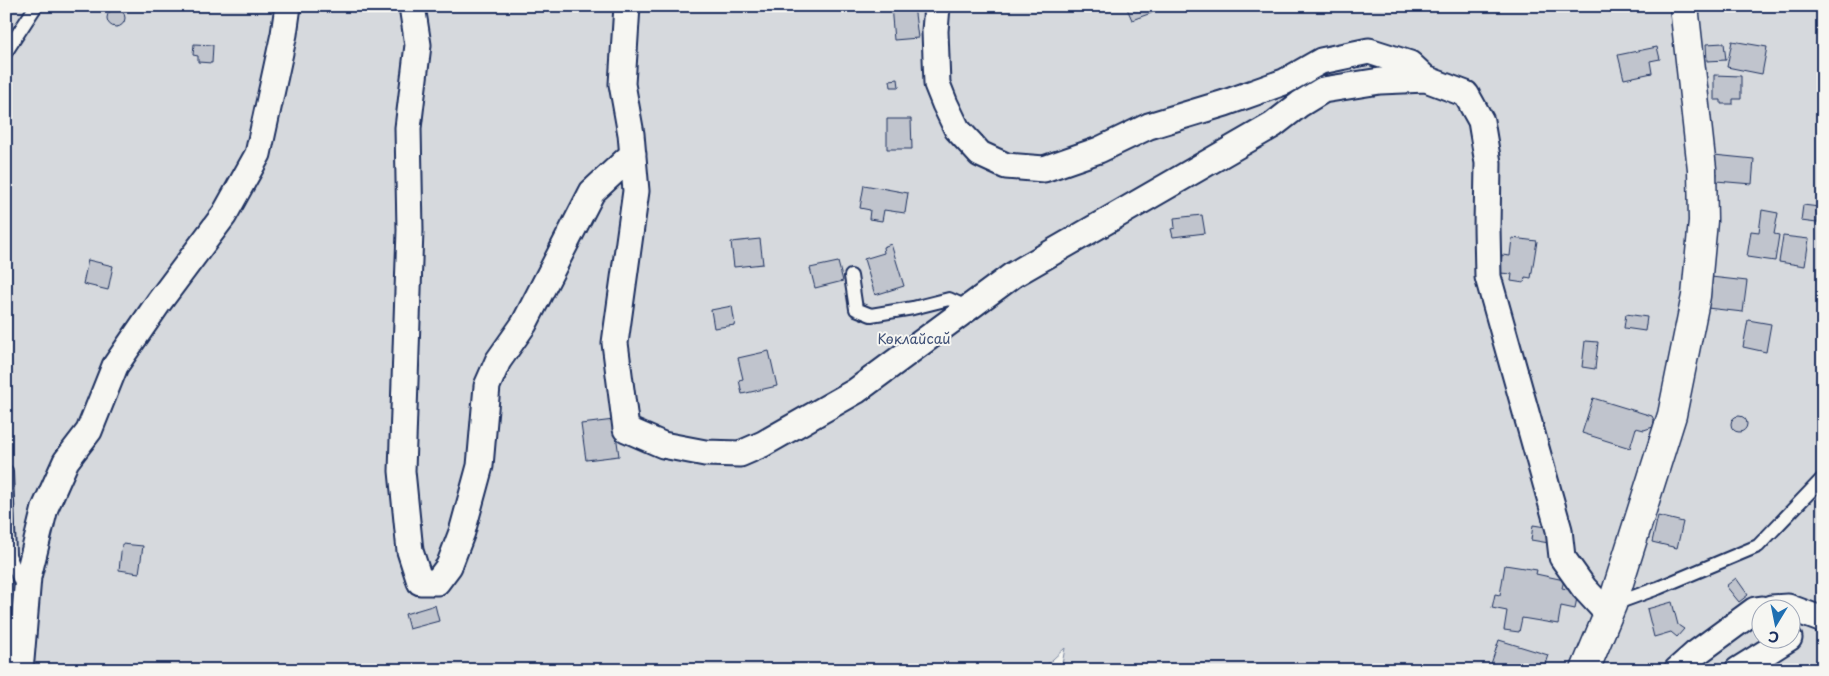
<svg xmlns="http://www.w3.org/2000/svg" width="1829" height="676" font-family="'Playpen Sans',sans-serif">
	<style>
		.green { fill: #d6d9dd; stroke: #78849e; fill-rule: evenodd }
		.building { fill: #c0c4cd; stroke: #1b2f5e }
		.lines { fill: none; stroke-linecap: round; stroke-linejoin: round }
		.service-casing { stroke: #1b2f5e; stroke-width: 16 }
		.minor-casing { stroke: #1b2f5e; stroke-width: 29 }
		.tertiary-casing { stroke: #1b2f5e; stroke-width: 31 }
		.service { stroke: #f6f6f2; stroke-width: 12 }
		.minor { stroke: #f6f6f2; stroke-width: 25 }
		.tertiary { stroke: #f6f6f2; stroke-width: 28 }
		.labels { text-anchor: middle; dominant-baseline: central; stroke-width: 4; stroke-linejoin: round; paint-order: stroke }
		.park-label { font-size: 14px; fill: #405177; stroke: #f6f6f2 }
	</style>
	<rect width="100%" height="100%" fill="#f6f6f2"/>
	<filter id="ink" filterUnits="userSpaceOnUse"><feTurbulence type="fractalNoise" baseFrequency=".02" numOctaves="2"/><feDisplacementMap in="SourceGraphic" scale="10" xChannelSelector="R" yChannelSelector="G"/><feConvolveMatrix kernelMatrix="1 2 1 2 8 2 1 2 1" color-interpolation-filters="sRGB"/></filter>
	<g filter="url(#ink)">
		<!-- green -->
		<path class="green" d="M 6,6 L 1823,6 L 1823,670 L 1061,670 L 1065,648 L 1041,670 L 6,670 ZM 1762,608 L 1792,608 L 1792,638 L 1762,638 Z"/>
		<!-- building -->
		<path class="building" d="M 891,6 L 914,6 L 918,38 L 894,40 Z
			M 1126,6 L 1152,6 L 1154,12 L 1132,20 Z
			M107 18a9 9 0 1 1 18 0a9 9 0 1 1-18 0Z
			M 1732,41 L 1767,47 L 1762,74 L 1727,67 Z
			M 1724,43 L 1726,60 L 1707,61 L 1706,44 Z
			M 194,44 L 213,45 L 212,63 L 198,62 L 198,56 L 193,55 Z
			M 1657,47 L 1660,59 L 1650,61 L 1652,73 L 1624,79 L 1618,55 Z
			M 1714,75 L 1741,76 L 1741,99 L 1733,99 L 1733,104 L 1721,104 L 1721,100 L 1714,100 Z
			M 898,79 L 899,87 L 891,87 L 890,80 Z
			M 887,119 L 911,119 L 912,149 L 887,149 Z
			M 1714,155 L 1754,159 L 1752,184 L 1716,181 L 1717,173 L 1713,173 Z
			M 864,185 L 908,193 L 905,213 L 884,210 L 882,221 L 869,219 L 870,210 L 860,208 Z
			M 1803,205 L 1819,207 L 1817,223 L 1801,221 Z
			M 1762,210 L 1778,213 L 1774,234 L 1779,235 L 1775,261 L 1747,257 L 1751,231 L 1759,232 Z
			M 1202,215 L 1205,233 L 1173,237 L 1171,229 L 1175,228 L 1174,218 Z
			M 1783,236 L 1809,239 L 1805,266 L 1779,262 Z
			M 1512,238 L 1537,241 L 1531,278 L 1525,277 L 1524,283 L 1511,281 L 1512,274 L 1500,273 L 1502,255 L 1510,256 Z
			M 760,239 L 763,264 L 734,267 L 731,242 Z
			M 891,244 L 904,286 L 875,295 L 864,259 L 884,253 L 883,247 Z
			M 88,260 L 113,266 L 108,290 L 83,284 Z
			M 838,262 L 843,281 L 815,288 L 810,268 Z
			M 1711,277 L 1747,281 L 1743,312 L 1707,308 Z
			M 732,306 L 735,325 L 714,328 L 711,310 Z
			M 1626,314 L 1647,317 L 1645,331 L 1624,328 Z
			M 1748,320 L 1771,324 L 1766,352 L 1743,347 Z
			M 1585,341 L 1598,342 L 1595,369 L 1582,367 Z
			M 769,351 L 777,386 L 742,394 L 739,380 L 743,379 L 738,358 Z
			M 1593,398 L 1652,416 L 1654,420 L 1653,427 L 1644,430 L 1636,428 L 1630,448 L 1582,433 Z
			M1731 424a8 8 0 1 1 16 0a8 8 0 1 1-16 0Z
			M 614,420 L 619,456 L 586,460 L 581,424 Z
			M 1658,516 L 1683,522 L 1677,548 L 1652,542 Z
			M 1533,525 L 1552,528 L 1555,544 L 1531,540 Z
			M 122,544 L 143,546 L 139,573 L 119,570 Z
			M 1505,565 L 1537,570 L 1536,574 L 1564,580 L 1562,588 L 1578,591 L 1575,609 L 1561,606 L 1558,624 L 1522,618 L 1519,632 L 1504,630 L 1507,611 L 1492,608 L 1495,594 L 1500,595 Z
			M 1736,578 L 1748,595 L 1739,602 L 1726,586 Z
			M 1672,602 L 1678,625 L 1684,629 L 1677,637 L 1671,632 L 1654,637 L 1647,609 Z
			M 435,605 L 439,621 L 409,629 L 405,614 Z
			M 1499,640 L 1548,655 L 1543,670 L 1489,670 Z"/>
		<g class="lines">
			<defs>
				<path id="service" d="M 6,52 L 36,6
					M 851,276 L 856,309 L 871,315 L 913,308 L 949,299 L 969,308
					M 6,471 L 9,555 L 23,588
					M 1614,604 L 1658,588 L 1758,546 L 1823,478"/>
				<path id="minor" d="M 412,6 L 418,45 L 408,128 L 410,230 L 402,471 L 410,551 L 420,582 L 437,582 L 449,566 L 462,532 L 480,466 L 487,386 L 498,361 L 524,324 L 592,192 L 633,154
					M 627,6 L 622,84 L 631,134 L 636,191 L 615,343 L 626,429 L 663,445 L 705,453 L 740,454 L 763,444 L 856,391 L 1013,275 L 1273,125 L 1300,104 L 1323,90 L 1380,81 L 1426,79 L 1466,94 L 1481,121 L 1488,163 L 1487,227 L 1488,277 L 1559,530 L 1562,557 L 1584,588 L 1608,614
					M 937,6 L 935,31 L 937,84 L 945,104 L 957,129 L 971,144 L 980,154 L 1006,166 L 1044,169 L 1099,150 L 1149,126 L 1225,103 L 1284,82 L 1321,61 L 1369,51 L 1410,64 L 1426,79
					M 1771,608 L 1788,607 L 1823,620
					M 11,670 L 21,660 L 28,577 L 45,508 L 66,461 L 89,431 L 115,366 L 159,302 L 224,215 L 258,154 L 284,34 L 288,6
					M 1677,670 L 1695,654 L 1755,610 L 1762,609
					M 1738,670 L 1789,638"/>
				<path id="tertiary" d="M 1585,670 L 1612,605 L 1672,415 L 1696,296 L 1703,221 L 1702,169 L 1684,6"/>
			</defs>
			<!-- service casing -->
			<use href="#service" class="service-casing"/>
			<!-- minor casing -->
			<use href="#minor" class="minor-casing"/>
			<!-- tertiary casing -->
			<use href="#tertiary" class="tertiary-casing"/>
			<!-- service -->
			<use href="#service" class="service"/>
			<!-- minor -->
			<use href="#minor" class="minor"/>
			<!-- tertiary -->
			<use href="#tertiary" class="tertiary"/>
		</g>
	</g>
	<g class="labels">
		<!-- park labels -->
		<g class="park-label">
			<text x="914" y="338">Көклайсай</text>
		</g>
	</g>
	<!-- margin -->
	<rect width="1829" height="676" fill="none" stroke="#f6f6f2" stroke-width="25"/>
	<rect x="12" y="12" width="1804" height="651" fill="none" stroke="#1b2f5e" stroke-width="2" filter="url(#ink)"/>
	<!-- north arrow -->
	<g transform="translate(1776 624) rotate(190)"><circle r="24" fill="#f6f6f2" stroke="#9ea6b7"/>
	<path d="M0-4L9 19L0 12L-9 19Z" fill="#1f6fb2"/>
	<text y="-8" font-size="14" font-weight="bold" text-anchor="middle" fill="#1b2f5e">С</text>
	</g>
</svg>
